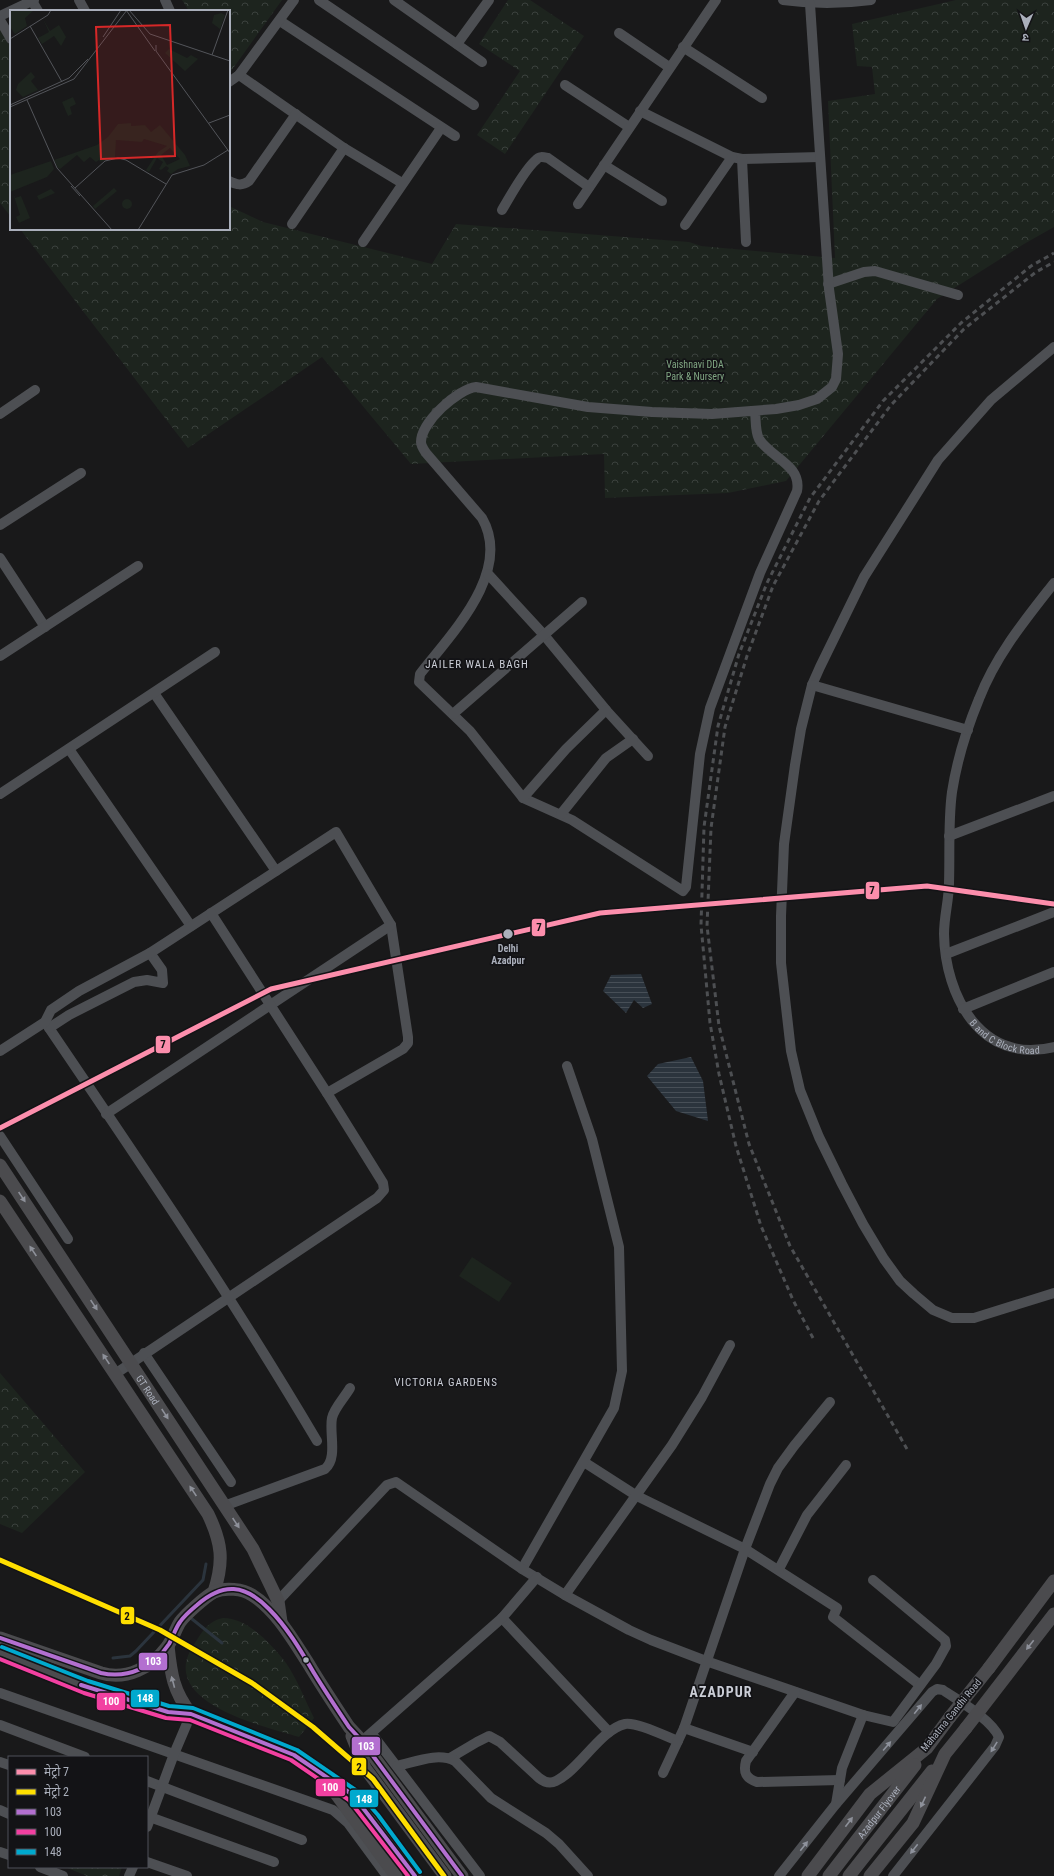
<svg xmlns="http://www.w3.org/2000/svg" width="1054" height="1876" font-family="'Roboto Condensed','Noto Sans Devanagari',sans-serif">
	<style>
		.park { fill: url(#park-crowns) }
		.pitch { fill: #1d241e }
		.water { fill: url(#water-rules) }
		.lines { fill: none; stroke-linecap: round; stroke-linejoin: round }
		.stream { stroke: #2b343d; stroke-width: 3 }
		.minor { stroke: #4d4f53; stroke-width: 10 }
		.major { stroke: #4b4b4e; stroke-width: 13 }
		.rail { stroke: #4d4f52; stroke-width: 3; stroke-dasharray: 5 4; stroke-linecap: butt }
		.major-bridge { stroke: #4b4b4e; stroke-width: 13 }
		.bus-1-casing { stroke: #131316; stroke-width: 7 }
		.bus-2-casing { stroke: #131316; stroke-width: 7 }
		.bus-3-casing { stroke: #131316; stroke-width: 7 }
		.bus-1 { stroke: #b36fd0; stroke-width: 4 }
		.bus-2 { stroke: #f240a1; stroke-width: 4 }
		.bus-3 { stroke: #00a9ce; stroke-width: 4 }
		.metro-1-casing { stroke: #131316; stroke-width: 8 }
		.metro-2-casing { stroke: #131316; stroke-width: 8 }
		.metro-1 { stroke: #fc8eac; stroke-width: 5 }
		.metro-2 { stroke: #ffdf00; stroke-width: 5 }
		.oneway { fill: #8e919a }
		.oneway2 { fill: #8e929c }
		.stop-dot { fill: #aaafbb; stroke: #131316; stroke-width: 1.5 }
		.labels { text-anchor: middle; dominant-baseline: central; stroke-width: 3.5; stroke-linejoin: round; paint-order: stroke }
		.park-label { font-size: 10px; fill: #80a783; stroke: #131316 }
		.stop-label { font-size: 10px; font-weight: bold; fill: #aaafbb; stroke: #131316 }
		.street-label { font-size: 10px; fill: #aaafbb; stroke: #131316 }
		.neighbourhood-label { font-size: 11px; letter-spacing: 1px; fill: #cbced7; stroke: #131316 }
		.district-label { font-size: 14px; font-weight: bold; letter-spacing: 1px; fill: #cbced7; stroke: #131316 }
		.inset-road { fill: none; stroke: #53555a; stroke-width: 1 }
		.view { fill: #d62828; fill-opacity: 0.15; stroke: #d62828; stroke-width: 2 }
		.inset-edge { fill: none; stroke: #aaafbb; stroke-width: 2 }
		.line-badge { stroke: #131316; stroke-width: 1.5 }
		.badge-label { font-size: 11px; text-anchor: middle; font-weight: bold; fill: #fff }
		.pale-badge-label { font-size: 11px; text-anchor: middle; font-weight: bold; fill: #111 }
	</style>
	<defs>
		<pattern id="park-crowns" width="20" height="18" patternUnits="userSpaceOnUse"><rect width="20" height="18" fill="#1d241e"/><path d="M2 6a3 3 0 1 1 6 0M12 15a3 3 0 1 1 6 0" fill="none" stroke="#3b413d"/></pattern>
		<pattern id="water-rules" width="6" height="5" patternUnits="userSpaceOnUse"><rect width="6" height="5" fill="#2b343d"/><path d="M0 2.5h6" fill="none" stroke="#474f57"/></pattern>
	</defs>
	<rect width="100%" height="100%" fill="#19191a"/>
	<!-- park -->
	<path class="park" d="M 182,0 L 282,0 L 229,74 L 229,11 L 189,11 Z
		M 508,0 L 530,0 L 584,36 L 505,154 L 477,135 L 520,71 L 479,44 Z
		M 956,0 L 1054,0 L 1054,227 L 1024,244 L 937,299 L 786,481 L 728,493 L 605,498 L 604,454 L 411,464 L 322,357 L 188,448 L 20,229 L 229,229 L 229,206 L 263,222 L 432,264 L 456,224 L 689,242 L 701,246 L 835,258 L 828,101 L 875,94 L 872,67 L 857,66 L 852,24 Z
		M 0,29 L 11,48 L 11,217 L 0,203 Z
		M 0,1373 L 85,1472 L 22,1533 L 0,1524 Z
		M 223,1618 C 248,1618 271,1644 286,1663 C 296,1677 306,1702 314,1718 L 299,1737 C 263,1726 157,1702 193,1646 C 201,1634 207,1621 223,1618 Z
		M 65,1867 L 122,1867 L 119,1876 L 87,1876 Z"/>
	<!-- pitch -->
	<path class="pitch" d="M 472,1257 L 512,1283 L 499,1302 L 459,1276 Z"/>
	<!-- water -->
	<path class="water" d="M 641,974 L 652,1004 L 643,1008 L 634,1000 L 626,1013 L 603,991 L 611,975 Z
		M 691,1057 L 703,1081 L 708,1121 L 676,1111 L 647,1076 L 658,1064 Z"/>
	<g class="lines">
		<!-- stream -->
		<path class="stream" d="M 192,1619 L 222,1643
			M 113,1658 L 130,1656 L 136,1651 L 203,1580 L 206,1564"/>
		<!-- minor -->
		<g class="minor">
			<path d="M 79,0 L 85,11"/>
			<path d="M 165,0 L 170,11"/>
			<path d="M 319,0 L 474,105"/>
			<path d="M 394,0 L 482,62"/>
			<path d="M 783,0 C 813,4 841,4 871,0"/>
			<path d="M 32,1 L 38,11"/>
			<path d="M 0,16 L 34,0"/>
			<path d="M 0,20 L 11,39"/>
			<path d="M 280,21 L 455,136"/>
			<path d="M 619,33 L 669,67"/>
			<path d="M 457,44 L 489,0"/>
			<path d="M 683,47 L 762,98"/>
			<path d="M 239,75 L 344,148 L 402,183"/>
			<path d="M 229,82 L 239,75 L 294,0"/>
			<path d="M 565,85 L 629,127"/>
			<path d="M 640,111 L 732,157 L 742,159 L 820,157"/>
			<path d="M 742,159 L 746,242"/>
			<path d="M 604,165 L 662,201"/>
			<path d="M 229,181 C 237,185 242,186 249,181 L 296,114"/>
			<path d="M 578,204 L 716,0"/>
			<path d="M 502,210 C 510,197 524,170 536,160 C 539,156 543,157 548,158 L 589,187"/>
			<path d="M 292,224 L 344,148"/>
			<path d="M 685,225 L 732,157"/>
			<path d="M 363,242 L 441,128"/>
			<path d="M 828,284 L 864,272 L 875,271 L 958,295"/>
			<path d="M 1054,347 L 991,400 L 938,460 L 864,577 L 820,667 L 812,685 L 801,729 L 795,765 L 784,844 L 781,916 L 781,963 L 791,1051 L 800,1090 L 819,1137 L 842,1184 L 863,1224 L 884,1259 L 900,1281 L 914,1294 L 933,1310 L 952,1318 L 974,1318 L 1054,1293"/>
			<path d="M 755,411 C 756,420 755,431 759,439 C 771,458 802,465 797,491 L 760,573 L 710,708 L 700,754 L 686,887 L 683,891 L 572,820 L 523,798 L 470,731 L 419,682 L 420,674 C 451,634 513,572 482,518 L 426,453 C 424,450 421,446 421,442 C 421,422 458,389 476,387 L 588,407 L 652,412 L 712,414 L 776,409 L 799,405 L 817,399 L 832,387 L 836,379 L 838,354 L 829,289 L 810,4"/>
			<path d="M 0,414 L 35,390"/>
			<path d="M 0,525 L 81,473"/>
			<path d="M 0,558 L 45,627"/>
			<path d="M 488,574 L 544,635 L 606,710 L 648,756"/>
			<path id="s1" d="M 1054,583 C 1025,620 996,655 979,699 C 967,728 957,760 952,792 C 948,822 950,852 949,883 C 949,900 944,916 944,934 C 945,996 981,1065 1054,1047"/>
			<path d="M 0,656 L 138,566"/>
			<path d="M 812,685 L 968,730"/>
			<path d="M 154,693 L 276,871"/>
			<path d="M 453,714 L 582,602"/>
			<path d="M 69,749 L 191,926"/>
			<path d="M 0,794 L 215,652"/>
			<path d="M 523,798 L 566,749 L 606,710"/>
			<path d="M 561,814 L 606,758 L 633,739"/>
			<path d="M 949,836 L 1054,796"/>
			<path d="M 946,954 L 1054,912"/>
			<path d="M 963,1009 L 1054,972"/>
			<path d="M 45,1022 C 138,1159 232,1297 317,1441"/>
			<path d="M 49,1028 L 69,1015 L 134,982 L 147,980 L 163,983 L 162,970 L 150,953"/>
			<path d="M 0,1051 L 45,1022 L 51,1010 L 79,991 L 150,953 L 336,832 L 391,925 L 408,1037 L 408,1043 L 403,1049 L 327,1093"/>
			<path d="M 106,1114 L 391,925"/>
			<path d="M 0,1136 L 68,1239"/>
			<path d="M 144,1353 L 231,1482"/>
			<path d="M 115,1374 L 377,1198 L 384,1190 L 383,1183 L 327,1093 L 211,913"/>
			<path d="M 584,1462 L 637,1496 L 745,1549 L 837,1608 L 833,1617 L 920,1685"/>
			<path d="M 224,1506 L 325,1469 C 338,1458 329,1433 332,1418 C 334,1408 345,1397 350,1388"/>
			<path d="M 522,1569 L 614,1408 L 622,1371 L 619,1247 L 592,1139 L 567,1066"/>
			<path d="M 779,1569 L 807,1515 L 846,1465"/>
			<path d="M 565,1595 L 672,1445 L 702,1397 L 730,1345"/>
			<path d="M 278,1601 L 387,1485 L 396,1482 L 522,1569 L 565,1595 L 629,1630 L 651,1640 L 706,1661 L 863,1715 L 893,1722 L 936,1664 L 946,1646 L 945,1640 L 873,1580"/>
			<path d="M 502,1618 L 609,1732"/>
			<path d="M 795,1692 L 746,1761 C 743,1773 746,1778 757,1782 L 840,1780"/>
			<path d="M 0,1693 L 333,1810 L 348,1823 L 387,1876"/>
			<path d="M 0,1725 L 85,1757"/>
			<path d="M 684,1728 L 753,1752"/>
			<path d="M 372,1734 L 480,1876"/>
			<path d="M 362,1741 L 502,1618 L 537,1577"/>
			<path d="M 450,1758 L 477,1742 L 489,1736 L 500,1742 L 539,1778 C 544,1782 550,1784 556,1781 C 578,1771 601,1729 625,1724 C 637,1722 665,1736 678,1741"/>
			<path d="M 0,1762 L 9,1765"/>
			<path d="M 397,1766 C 415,1762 438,1752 455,1761 L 491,1798 L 546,1833 L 559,1844 L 588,1876"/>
			<path d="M 663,1773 L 684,1728 L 745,1549 L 770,1484 L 778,1468 L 794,1446 L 830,1402"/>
			<path d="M 147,1781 L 302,1840"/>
			<path d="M 836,1804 L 842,1768 L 863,1715"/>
			<path d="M 0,1810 L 9,1814"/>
			<path d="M 147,1816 L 274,1862"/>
			<path d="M 147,1827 L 174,1754 L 191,1714"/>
			<path d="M 0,1852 L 9,1855"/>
			<path d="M 147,1862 L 187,1876"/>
			<path d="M 40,1867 L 63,1876"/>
			<path d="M 129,1876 L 133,1867"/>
			<path d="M 779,1876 L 836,1804 L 932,1692 L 937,1689 L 943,1690 C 959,1701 991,1719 999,1737 L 995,1746 L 893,1876"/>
		</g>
		<!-- major -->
		<g class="major">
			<path id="s2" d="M 0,1165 L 253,1549 L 278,1601 L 281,1622"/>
			<path d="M 0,1201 L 208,1514 C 222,1543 224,1561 214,1592"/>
			<path d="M 0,1638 L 101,1673 C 126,1681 152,1667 167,1647 C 173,1639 175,1630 180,1622 C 186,1614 205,1597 214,1592 C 225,1587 243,1589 252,1595 C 276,1610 293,1640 308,1663 C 321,1685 335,1706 349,1727 L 362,1741 L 462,1876"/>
			<path d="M 168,1646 C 171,1674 173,1691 191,1714"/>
			<path d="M 0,1653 L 86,1687 L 168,1712 L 191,1714 L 294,1755 L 323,1776 L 396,1876"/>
			<path d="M 989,1668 L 1054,1581"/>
			<path d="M 352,1736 L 365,1768 L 445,1876"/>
			<path d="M 328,1779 L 353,1795 L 373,1819 L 415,1876"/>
			<path d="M 808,1876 L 870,1794 L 927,1748 L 950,1717"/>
			<path id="s3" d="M 829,1876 L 915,1765"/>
			<path d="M 849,1876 L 932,1771"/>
			<path d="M 870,1876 L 913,1823 L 945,1754 L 966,1728"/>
		</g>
		<!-- rail -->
		<path class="rail" d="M 813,1338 L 793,1300 L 761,1226 L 736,1146 L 719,1074 L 710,1023 L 701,925 L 704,827 L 718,726 L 739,654 L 767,583 L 810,498 L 883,401 L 961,323 L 1031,266 L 1054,253
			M 907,1449 L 790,1246 L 749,1144 L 719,1026 L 707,926 L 711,828 L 725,727 L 747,656 L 773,586 L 819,501 L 891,405 L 964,329 L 1036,272 L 1054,262"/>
		<!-- major-bridge -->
		<path class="major-bridge" d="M 950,1717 L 989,1668
			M 966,1728 L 1054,1614"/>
		<defs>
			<path id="bus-1" d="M 0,1638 L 101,1673 C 128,1679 154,1667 169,1644 C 173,1637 175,1629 180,1622 C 184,1616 191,1610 197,1605 C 223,1582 245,1584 269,1609 C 287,1627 301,1651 314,1673 C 325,1691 337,1709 349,1727 L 362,1741 L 462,1876
				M 81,1685 L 168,1712 L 191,1714 L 294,1755 L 353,1795 L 415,1876"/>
			<path id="bus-2" d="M 0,1659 L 84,1693 L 166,1718 L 190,1720 L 291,1760 L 349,1800 L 408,1876"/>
			<path id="bus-3" d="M 2,1647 L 88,1681 L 169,1706 L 193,1708 L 297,1750 L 357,1791 L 378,1815 L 420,1872"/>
		</defs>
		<!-- bus-1 casing -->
		<use href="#bus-1" class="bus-1-casing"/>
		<!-- bus-2 casing -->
		<use href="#bus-2" class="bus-2-casing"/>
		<!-- bus-3 casing -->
		<use href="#bus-3" class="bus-3-casing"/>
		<!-- bus-1 -->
		<use href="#bus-1" class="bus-1"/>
		<!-- bus-2 -->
		<use href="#bus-2" class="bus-2"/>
		<!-- bus-3 -->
		<use href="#bus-3" class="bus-3"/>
		<defs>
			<path id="metro-1" d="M 0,1128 L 271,989 L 600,913 L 927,886 L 1054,904"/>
			<path id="metro-2" d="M 0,1560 L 160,1630 L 252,1683 L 313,1727 L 373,1779 L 444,1876"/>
		</defs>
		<!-- metro-1 casing -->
		<use href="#metro-1" class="metro-1-casing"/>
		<!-- metro-2 casing -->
		<use href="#metro-2" class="metro-2-casing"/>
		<!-- metro-1 -->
		<use href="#metro-1" class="metro-1"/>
		<!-- metro-2 -->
		<use href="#metro-2" class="metro-2"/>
	</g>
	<!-- one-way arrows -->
	<defs><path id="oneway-solid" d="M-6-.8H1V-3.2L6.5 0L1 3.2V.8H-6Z"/></defs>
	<g class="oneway">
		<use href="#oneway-solid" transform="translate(22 1197) rotate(56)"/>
		<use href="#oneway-solid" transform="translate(33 1251) rotate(-124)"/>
		<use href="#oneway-solid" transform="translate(94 1305) rotate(56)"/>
		<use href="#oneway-solid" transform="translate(106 1359) rotate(-124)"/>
		<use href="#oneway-solid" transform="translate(165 1414) rotate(57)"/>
		<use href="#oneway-solid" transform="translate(193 1491) rotate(-124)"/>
		<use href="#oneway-solid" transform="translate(236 1523) rotate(56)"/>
		<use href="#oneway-solid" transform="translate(1030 1645) rotate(128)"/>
		<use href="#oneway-solid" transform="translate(173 1682) rotate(-105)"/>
		<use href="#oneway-solid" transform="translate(923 1802) rotate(115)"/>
		<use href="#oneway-solid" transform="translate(849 1822) rotate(-53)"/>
	</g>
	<g class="oneway2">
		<use href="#oneway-solid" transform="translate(918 1709) rotate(-51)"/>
		<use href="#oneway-solid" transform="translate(887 1746) rotate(-49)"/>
		<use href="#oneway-solid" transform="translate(994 1747) rotate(122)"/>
		<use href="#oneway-solid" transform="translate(804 1846) rotate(-52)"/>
		<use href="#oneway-solid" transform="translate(914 1849) rotate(128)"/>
	</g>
	<!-- markers -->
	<g class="stop-dot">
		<circle cx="508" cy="934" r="5.5"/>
		<circle cx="306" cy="1660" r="3.5"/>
	</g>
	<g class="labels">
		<!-- park labels -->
		<g class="park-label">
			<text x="695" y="364">Vaishnavi DDA<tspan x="695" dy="12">Park &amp; Nursery</tspan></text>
		</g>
		<!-- stop labels -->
		<g class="stop-label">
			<text x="508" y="948">Delhi<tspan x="508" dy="12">Azadpur</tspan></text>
		</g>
		<!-- street labels -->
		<g class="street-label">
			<text stroke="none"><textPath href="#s1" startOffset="509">B and C Block Road</textPath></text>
			<text stroke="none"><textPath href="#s2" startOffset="269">GT Road</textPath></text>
			<text transform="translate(951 1715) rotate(-51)">Mahatma Gandhi Road</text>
			<text stroke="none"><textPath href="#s3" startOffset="81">Azadpur Flyover</textPath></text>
		</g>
		<!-- neighbourhood labels -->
		<g class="neighbourhood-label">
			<text x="477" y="664">JAILER WALA BAGH</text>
			<text x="446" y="1382">VICTORIA GARDENS</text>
		</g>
		<!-- district labels -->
		<g class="district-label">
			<text x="721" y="1692">AZADPUR</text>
		</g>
	</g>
	<!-- overview -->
	<g transform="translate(10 10)">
		<rect width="220" height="220" fill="#19191a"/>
		<path d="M 0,0 L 24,0 L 15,8 L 17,16 L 5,24 L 0,17 ZM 211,3 L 215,5 L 210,19 L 202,13 L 204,5 ZM 33,9 L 40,21 L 49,15 L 56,27 L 51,36 L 44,26 L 32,34 L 28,28 L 39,22 ZM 159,39 L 177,48 L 181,45 L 188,49 L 175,61 L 155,43 ZM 21,62 L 25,67 L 21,71 L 28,80 L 13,87 L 6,80 L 8,74 ZM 63,87 L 66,94 L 60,97 L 62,104 L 58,106 L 52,92 ZM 121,113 L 121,116 L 135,115 L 141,122 L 150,115 L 175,145 L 180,156 L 168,159 L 161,164 L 157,161 L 159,158 L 156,156 L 151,160 L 149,159 L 153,152 L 147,148 L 139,162 L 136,160 L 148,142 L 157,136 L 134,129 L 132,132 L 106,130 L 105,147 L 91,152 L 89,150 L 86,152 L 80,147 L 74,152 L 67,145 L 50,159 L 48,158 L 44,150 L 87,135 L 98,127 L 108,114 ZM 160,138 L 170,149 L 157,155 L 151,145 ZM 41,151 L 44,159 L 37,167 L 0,182 L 0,165 ZM 104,178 L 107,181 L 85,199 L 83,196 ZM 41,179 L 45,183 L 29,190 L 27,186 ZM 3,183 L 5,188 L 11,186 L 20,208 L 9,213 L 6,207 L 10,205 ZM112 194a5 5 0 1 1 10 0a5 5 0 1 1-10 0Z" fill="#1d241e" fill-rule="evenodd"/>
		<path class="inset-road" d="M 116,0 L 145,41M 119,0 L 140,24 L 220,51M 20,16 L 52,72M 93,27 L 111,0M 0,29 L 38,5 L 41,0M 146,35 L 146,41 L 220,143M 202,45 L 218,0M 17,90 L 47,158 L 102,220M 0,95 L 59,68 L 78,49M 0,97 L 64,69 L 117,0M 199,113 L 220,105M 61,176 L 70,186M 65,178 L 95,151 L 108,148 L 116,150 L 156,174M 128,220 L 162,165 L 194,155 L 218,140"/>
		<path class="view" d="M 160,15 L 165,146 L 91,149 L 86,17 Z"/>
		<rect width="220" height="220" class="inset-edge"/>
	</g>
	<g class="line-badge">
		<rect x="865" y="881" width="15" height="19" rx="4" fill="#fc8eac"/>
		<rect x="531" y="918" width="15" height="19" rx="4" fill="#fc8eac"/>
		<rect x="155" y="1035" width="16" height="19" rx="4" fill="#fc8eac"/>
		<rect x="120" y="1606" width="15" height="19" rx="4" fill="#ffdf00"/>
		<rect x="138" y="1652" width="30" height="19" rx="4" fill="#b36fd0"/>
		<rect x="130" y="1689" width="30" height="19" rx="4" fill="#00a9ce"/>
		<rect x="96" y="1692" width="30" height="19" rx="4" fill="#f240a1"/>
		<rect x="351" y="1736" width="30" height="20" rx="4" fill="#b36fd0"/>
		<rect x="351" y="1757" width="16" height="19" rx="4" fill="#ffdf00"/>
		<rect x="315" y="1778" width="31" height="19" rx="4" fill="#f240a1"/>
		<rect x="349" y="1789" width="30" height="19" rx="4" fill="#00a9ce"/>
	</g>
	<g class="badge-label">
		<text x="153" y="1665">103</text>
		<text x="145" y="1702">148</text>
		<text x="111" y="1705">100</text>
		<text x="366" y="1750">103</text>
		<text x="330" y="1791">100</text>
		<text x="364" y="1803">148</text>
	</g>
	<g class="pale-badge-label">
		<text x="872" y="894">7</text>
		<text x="539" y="931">7</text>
		<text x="163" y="1048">7</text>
		<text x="127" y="1620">2</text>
		<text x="359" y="1771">2</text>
	</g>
	<!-- legend -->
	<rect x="8" y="1756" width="140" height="112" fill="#131316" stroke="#4f5158"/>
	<rect x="16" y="1769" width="20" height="6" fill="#fc8eac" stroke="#4f5158"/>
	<text x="44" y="1776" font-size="12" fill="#aaafbb">मेट्रो 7</text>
	<rect x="16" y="1789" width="20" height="6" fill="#ffdf00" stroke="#4f5158"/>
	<text x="44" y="1796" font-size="12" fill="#aaafbb">मेट्रो 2</text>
	<rect x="16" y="1809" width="20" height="6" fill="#b36fd0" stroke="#4f5158"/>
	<text x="44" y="1816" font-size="12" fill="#aaafbb">103</text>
	<rect x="16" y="1829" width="20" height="6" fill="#f240a1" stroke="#4f5158"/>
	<text x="44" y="1836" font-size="12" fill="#aaafbb">100</text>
	<rect x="16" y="1849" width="20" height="6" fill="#00a9ce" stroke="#4f5158"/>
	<text x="44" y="1856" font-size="12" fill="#aaafbb">148</text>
	<!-- north arrow -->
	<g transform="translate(1026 28) rotate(182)" stroke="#131316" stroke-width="3" paint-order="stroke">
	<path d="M0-3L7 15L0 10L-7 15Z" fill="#aaafbb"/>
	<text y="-6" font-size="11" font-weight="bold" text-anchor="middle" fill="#aaafbb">उ</text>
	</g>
</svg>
